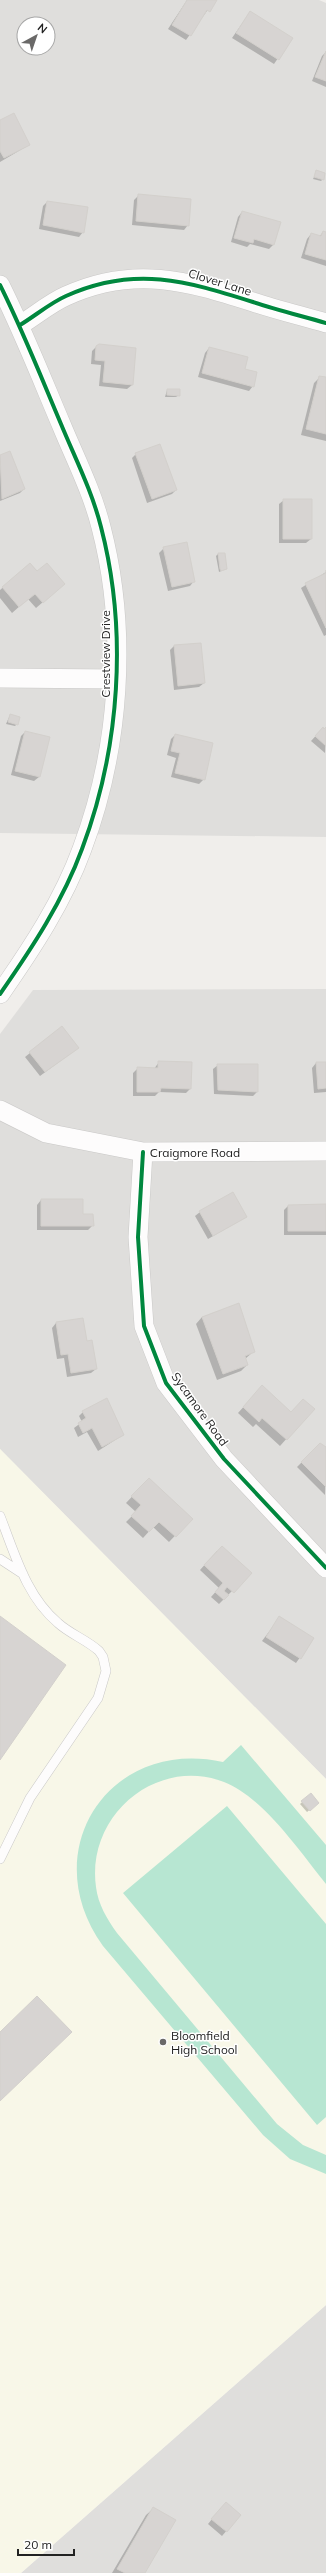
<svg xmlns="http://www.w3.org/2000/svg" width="326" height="2573" font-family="Mulish,sans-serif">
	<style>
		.residential { fill: #dfdedc; fill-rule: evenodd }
		.education { fill: #f8f7e8 }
		.pitch { fill: #b7e6d2 }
		.shadow { fill: #0003 }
		.building { fill: #d7d4d2; stroke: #d3d0cc }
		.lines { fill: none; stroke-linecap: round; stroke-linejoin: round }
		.service-casing { stroke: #c9c8c7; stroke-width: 10 }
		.minor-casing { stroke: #c9c8c7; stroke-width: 20 }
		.service { stroke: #fdfcfc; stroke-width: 9 }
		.minor { stroke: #fdfcfc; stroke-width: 19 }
		.cycleway-casing { stroke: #fff; stroke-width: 6 }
		.cycleway { stroke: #00873e; stroke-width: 4 }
		.poi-dot { fill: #6a6968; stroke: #fff; stroke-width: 1.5 }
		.labels { text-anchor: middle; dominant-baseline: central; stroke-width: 3; stroke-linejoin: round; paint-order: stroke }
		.street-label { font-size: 12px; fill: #222; stroke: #fff }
		.poi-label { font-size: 12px; fill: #222; stroke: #fff; text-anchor: start }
	</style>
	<rect width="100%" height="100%" fill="#f0eeeb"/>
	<!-- residential -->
	<path class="residential" d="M 0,0 L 319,0 L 326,3 L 326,837 L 0,833 ZM 24,24 L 48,24 L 48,48 L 24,48 Z
		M 326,989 L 326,1779 L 0,1449 L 0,1034 L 33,990 Z
		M 326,2305 L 326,2573 L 21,2573 Z"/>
	<!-- education -->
	<path class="education" d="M 0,1449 L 326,1779 L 326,2305 L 21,2573 L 0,2573 Z"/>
	<!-- pitch -->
	<path class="pitch" d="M 241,1745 L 326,1845 L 326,1884 C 300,1852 263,1797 224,1782 C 156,1756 86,1816 96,1887 C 98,1904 107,1919 117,1933 L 277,2124 L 303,2145 L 326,2155 L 326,2174 L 290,2159 L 263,2135 L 103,1946 C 35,1852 108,1737 223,1762 Z
		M 227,1806 L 326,1924 L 326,2117 L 317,2125 L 123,1893 Z"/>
	<!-- shadow -->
	<path class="shadow" d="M 187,0 L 215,0 L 186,40 L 168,29 Z
		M 250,12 L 291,39 L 274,64 L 232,38 Z
		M 326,52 L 326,87 L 312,81 L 322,56 Z
		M 0,121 L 29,145 L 0,162 Z
		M 317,171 L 323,179 L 321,181 L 313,179 Z
		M 139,195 L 188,225 L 184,230 L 132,225 L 134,200 Z
		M 47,202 L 83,232 L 79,237 L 39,229 L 43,206 Z
		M 242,212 L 280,223 L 273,245 L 269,249 L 250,244 L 247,247 L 231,242 L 238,217 Z
		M 323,232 L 326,233 L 326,266 L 301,258 L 307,239 L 311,234 L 319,237 Z
		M 97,346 L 132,385 L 127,389 L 99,386 L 101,365 L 91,364 L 92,351 Z
		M 209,348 L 244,370 L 253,386 L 249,391 L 198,377 L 205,353 Z
		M 320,377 L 326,378 L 326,441 L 301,435 L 314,383 Z
		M 167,390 L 179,395 L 176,397 L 165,397 Z
		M 9,452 L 24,489 L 20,493 L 0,501 L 0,456 Z
		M 136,454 L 176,490 L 172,494 L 147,503 L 132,458 Z
		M 284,500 L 311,539 L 306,543 L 279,543 L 279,504 Z
		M 164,548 L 194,581 L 190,586 L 168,591 L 159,553 Z
		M 218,554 L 226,569 L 219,572 L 216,556 Z
		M 30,564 L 57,590 L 36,608 L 28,599 L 12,613 L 0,598 L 0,590 Z
		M 326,572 L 326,635 L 324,636 L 301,588 Z
		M 174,646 L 204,683 L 199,687 L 174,690 L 170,650 Z
		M 10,715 L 17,724 L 15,726 L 6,724 Z
		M 323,728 L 324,730 L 326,728 L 325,753 L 311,741 Z
		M 25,732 L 49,738 L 39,777 L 34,781 L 11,775 L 21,736 Z
		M 175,735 L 204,779 L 199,784 L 171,777 L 176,758 L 167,755 L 171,739 Z
		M 61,1028 L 78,1048 L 40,1076 L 25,1057 Z
		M 159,1062 L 190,1089 L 186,1093 L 159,1092 L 155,1096 L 133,1096 L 133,1073 L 138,1068 L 154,1069 Z
		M 316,1063 L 326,1063 L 326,1092 L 314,1093 L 312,1068 Z
		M 218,1065 L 257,1092 L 253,1096 L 214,1094 L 213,1069 Z
		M 41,1200 L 82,1215 L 93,1225 L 88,1230 L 37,1230 L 37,1205 Z
		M 326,1205 L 326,1235 L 284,1235 L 284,1210 L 288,1206 Z
		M 200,1212 L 246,1217 L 208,1239 L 195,1216 Z
		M 239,1304 L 253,1352 L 245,1359 L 247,1365 L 241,1371 L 217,1380 L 196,1324 L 202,1317 Z
		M 56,1323 L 86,1342 L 96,1369 L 91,1373 L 67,1377 L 64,1358 L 57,1359 L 52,1328 Z
		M 256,1393 L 291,1413 L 313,1409 L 280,1446 L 256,1424 L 253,1427 L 238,1413 Z
		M 83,1412 L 123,1435 L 98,1451 L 87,1432 L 78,1437 L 74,1428 L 82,1422 L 79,1416 Z
		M 320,1444 L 326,1448 L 325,1495 L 297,1467 Z
		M 143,1485 L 191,1519 L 169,1542 L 153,1527 L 143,1538 L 126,1522 L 136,1512 L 126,1503 Z
		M 217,1551 L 250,1573 L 219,1604 L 211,1597 L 219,1588 L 200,1570 Z
		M 280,1617 L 313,1639 L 296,1663 L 262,1641 Z
		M 311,1794 L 318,1803 L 307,1812 L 300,1804 Z
		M 154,2508 L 144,2573 L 112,2573 L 146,2515 Z
		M 221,2508 L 240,2515 L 222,2536 L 208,2524 Z"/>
	<!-- building -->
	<path class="building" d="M 187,0 L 217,0 L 210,12 L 207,10 L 191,36 L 172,25 Z
		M 250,11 L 293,38 L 279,60 L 236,33 Z
		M 326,51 L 326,81 L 315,77 Z
		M 14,113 L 30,145 L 4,158 L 0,151 L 0,120 Z
		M 316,170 L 325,173 L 324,180 L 314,177 Z
		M 138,194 L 191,199 L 189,226 L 136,221 Z
		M 47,201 L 88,207 L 84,233 L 43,225 Z
		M 242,211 L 281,222 L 274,245 L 254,239 L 253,243 L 234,238 Z
		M 323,231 L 326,232 L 326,260 L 305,254 L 311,233 L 321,236 Z
		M 99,344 L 136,348 L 133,385 L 103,382 L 105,361 L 95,360 L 96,346 Z
		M 209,347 L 248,357 L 245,369 L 257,372 L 254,387 L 202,373 Z
		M 319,376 L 326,377 L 326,434 L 306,429 Z
		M 167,389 L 180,389 L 180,396 L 167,395 Z
		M 160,444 L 177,490 L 152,499 L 135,453 Z
		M 10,451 L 25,489 L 2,499 L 0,455 Z
		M 283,499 L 312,499 L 312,539 L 283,539 Z
		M 187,542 L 195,582 L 172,587 L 163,547 Z
		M 218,553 L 225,553 L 227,569 L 221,571 L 220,569 Z
		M 30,563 L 37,571 L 47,563 L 65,584 L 43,603 L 35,594 L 19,607 L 2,587 Z
		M 326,570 L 326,628 L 305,583 L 326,573 Z
		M 201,643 L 205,683 L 178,686 L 174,645 Z
		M 10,714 L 20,717 L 18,725 L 8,722 Z
		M 323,727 L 324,729 L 326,727 L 326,746 L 315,736 Z
		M 25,731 L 50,737 L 40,777 L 15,771 Z
		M 175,734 L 213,743 L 205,780 L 175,773 L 180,753 L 171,751 Z
		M 62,1026 L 79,1048 L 45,1072 L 29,1052 Z
		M 158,1061 L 192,1062 L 191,1089 L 161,1088 L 160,1092 L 137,1092 L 137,1067 L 158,1068 Z
		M 316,1062 L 326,1062 L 326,1088 L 318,1089 Z
		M 217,1064 L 258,1064 L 258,1092 L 218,1090 Z
		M 233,1192 L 247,1217 L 213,1236 L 199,1211 Z
		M 41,1199 L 83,1199 L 83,1214 L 93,1214 L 94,1226 L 41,1226 Z
		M 326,1204 L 326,1231 L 288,1231 L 288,1205 Z
		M 239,1303 L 255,1352 L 245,1356 L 248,1365 L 223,1374 L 202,1317 Z
		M 83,1318 L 87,1341 L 92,1340 L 97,1369 L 71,1373 L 68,1354 L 61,1355 L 56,1322 Z
		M 262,1385 L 291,1412 L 303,1399 L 315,1409 L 287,1440 L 262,1418 L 259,1422 L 243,1407 Z
		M 107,1398 L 124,1435 L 102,1447 L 92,1428 L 83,1433 L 78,1423 L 86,1418 L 82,1411 Z
		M 320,1443 L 326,1447 L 326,1487 L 301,1462 Z
		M 149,1478 L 193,1519 L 176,1537 L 159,1522 L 149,1532 L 131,1516 L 141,1505 L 131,1496 Z
		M 222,1546 L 252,1573 L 234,1593 L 227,1587 L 224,1591 L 229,1595 L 224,1600 L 215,1592 L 223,1583 L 204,1565 Z
		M 0,1616 L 66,1665 L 0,1760 Z
		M 279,1616 L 314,1638 L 301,1659 L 266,1637 Z
		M 311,1793 L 319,1803 L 310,1811 L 301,1801 Z
		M 37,1996 L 72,2032 L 0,2101 L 0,2032 Z
		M 226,2502 L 241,2515 L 227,2532 L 211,2519 Z
		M 153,2507 L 176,2520 L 145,2573 L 125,2573 L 117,2569 Z"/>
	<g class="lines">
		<defs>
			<path id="service" d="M 0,1516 C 15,1554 26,1596 58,1623 C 70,1634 87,1640 99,1651 L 103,1657 L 106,1671 L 98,1698 L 30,1798 L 0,1859
				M 0,1559 L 23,1574"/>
			<path id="minor" d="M 0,285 C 23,331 41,377 61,424 C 75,458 92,491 101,527 C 128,631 120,748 82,849 C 63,901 32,948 0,994
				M 20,325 C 35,316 50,303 66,296 C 134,265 187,281 253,302 C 277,310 302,316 326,323
				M 0,678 L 115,679
				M 0,1110 L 46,1133 L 143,1152 L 326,1151
				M 143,1152 L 138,1237 L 144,1326 L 166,1383 L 224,1459 L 326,1568"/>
		</defs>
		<!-- service casing -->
		<use href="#service" class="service-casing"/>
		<!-- minor casing -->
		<use href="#minor" class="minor-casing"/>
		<!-- service -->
		<use href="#service" class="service"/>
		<!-- minor -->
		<use href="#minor" class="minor"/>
		<defs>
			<path id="cycleway" d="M 0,285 C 23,331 41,377 61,424 C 75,458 92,491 101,527 C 128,631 120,748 82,849 C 63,901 32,948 0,994
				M 20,325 C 35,316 50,303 66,296 C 134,265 187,281 253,302 C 277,310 302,316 326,323
				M 143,1152 L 138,1237 L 144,1326 L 166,1383 L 224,1459 L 326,1568"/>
		</defs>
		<!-- cycleway casing -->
		<use href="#cycleway" class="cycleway-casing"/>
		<!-- cycleway -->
		<use href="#cycleway" class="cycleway"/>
	</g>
	<!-- markers -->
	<circle class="poi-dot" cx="163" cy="2042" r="4"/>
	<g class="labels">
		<!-- street labels -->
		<g class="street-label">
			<text transform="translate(220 282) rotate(17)">Clover Lane</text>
			<text transform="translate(105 654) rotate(-90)">Crestview Drive</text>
			<text x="195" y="1152">Craigmore Road</text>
			<text transform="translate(200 1409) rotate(54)">Sycamore Road</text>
		</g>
		<!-- poi labels -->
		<g class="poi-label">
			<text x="171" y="2035">Bloomfield<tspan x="171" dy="14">High School</tspan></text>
		</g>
	</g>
	<!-- north arrow -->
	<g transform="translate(36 36) rotate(40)"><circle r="19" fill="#ffffff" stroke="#a7a7a7"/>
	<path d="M0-3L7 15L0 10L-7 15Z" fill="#6a6968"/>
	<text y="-6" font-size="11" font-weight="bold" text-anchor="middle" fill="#222222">N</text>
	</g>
	<!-- scale -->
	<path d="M18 2549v6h56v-6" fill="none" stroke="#222222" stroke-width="2"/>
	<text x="24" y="2549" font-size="12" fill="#222222" stroke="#ffffff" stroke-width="3" paint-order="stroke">20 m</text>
</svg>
